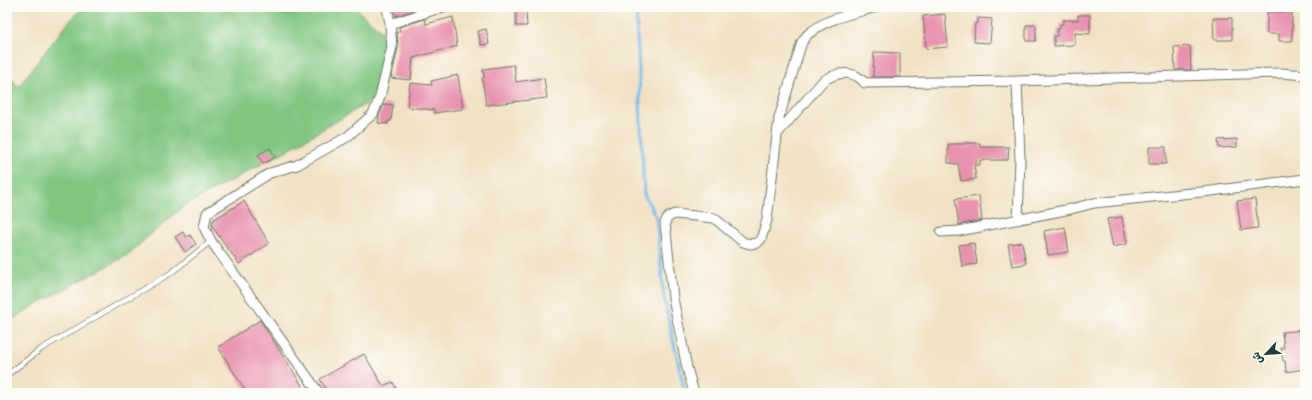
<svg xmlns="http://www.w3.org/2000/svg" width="1312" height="400" font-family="'Architects Daughter','Playpen Sans Arabic',sans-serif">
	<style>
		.green { fill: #80c681; stroke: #50825a }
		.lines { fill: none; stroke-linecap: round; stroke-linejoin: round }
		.stream { stroke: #71bceb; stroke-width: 3 }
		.building { fill: #e892ae }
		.service-casing { stroke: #697767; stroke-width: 6 }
		.minor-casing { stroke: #697767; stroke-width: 11 }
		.service { stroke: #fff; stroke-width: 4.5 }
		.minor { stroke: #fff; stroke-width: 9 }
	</style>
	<rect width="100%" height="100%" fill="#fdfcf7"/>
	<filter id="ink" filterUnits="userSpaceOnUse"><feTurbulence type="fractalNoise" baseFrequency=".025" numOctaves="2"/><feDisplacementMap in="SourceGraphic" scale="8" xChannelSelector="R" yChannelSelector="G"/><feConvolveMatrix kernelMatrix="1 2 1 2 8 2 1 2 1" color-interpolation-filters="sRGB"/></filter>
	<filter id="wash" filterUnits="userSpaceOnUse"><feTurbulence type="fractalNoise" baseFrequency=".012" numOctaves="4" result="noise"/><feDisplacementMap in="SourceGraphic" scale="16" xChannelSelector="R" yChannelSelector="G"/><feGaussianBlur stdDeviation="0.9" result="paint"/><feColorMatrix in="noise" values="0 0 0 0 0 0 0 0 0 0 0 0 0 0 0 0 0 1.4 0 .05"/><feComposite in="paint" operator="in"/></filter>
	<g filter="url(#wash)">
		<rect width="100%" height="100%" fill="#f2e2c5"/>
		<!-- green -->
		<path class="green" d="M 83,7 L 358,7 L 359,12 L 386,34 L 387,48 L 371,101 L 284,152 L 184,206 L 126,256 L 37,304 L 7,323 L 7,72 L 18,87 L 66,25 Z"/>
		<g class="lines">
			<!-- stream -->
			<path class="stream" d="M 636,7 L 644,194 L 656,217 L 664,298 L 685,393"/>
		</g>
		<g id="blocks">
			<!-- building -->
			<path class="building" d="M 393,7 L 421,7 L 421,8 L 396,16 Z
				M 526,11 L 527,26 L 516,26 L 516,12 Z
				M 1267,12 L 1292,12 L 1292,41 L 1279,41 L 1279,34 L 1267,34 Z
				M 945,14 L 948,47 L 926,49 L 923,16 Z
				M 1078,15 L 1090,15 L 1090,34 L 1075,33 L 1075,45 L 1054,46 L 1054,36 L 1057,36 L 1057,29 L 1060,29 L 1060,24 L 1063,24 L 1063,20 L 1078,20 Z
				M 453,17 L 457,46 L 413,58 L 411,80 L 391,78 L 398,48 L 397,32 L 400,31 L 399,27 L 425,19 L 426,24 Z
				M 978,18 L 992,19 L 990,43 L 974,42 L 975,23 L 978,23 Z
				M 1213,18 L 1232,18 L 1232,40 L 1214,40 Z
				M 1026,25 L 1036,25 L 1036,41 L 1026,41 Z
				M 486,29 L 489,44 L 481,45 L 478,31 Z
				M 1190,46 L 1191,70 L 1175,70 L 1174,47 Z
				M 874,52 L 900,53 L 900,77 L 873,77 Z
				M 514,65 L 516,82 L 544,78 L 547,98 L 486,105 L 482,78 L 484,78 L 483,69 Z
				M 458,75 L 463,109 L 434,113 L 434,110 L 407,107 L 410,83 L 432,85 L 431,81 Z
				M 384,104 L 393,105 L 391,121 L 388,121 L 388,124 L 378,123 L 379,115 Z
				M 1237,139 L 1237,147 L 1219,148 L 1218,140 Z
				M 965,143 L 980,143 L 980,147 L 1009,147 L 1008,160 L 980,160 L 980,165 L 974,165 L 976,179 L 961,181 L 958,164 L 948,163 L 948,144 L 965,144 Z
				M 1149,147 L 1166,147 L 1166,164 L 1149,164 Z
				M 270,148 L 275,157 L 263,164 L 258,155 Z
				M 979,196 L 982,220 L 959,225 L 955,199 Z
				M 1255,199 L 1258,228 L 1241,230 L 1237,201 Z
				M 244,201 L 269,243 L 239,264 L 212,226 L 213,220 Z
				M 1122,217 L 1127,244 L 1113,247 L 1107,219 Z
				M 1065,227 L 1069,252 L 1048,255 L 1044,231 Z
				M 183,232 L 186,237 L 190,235 L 196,244 L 185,252 L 175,237 Z
				M 1022,242 L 1026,264 L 1012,266 L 1008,244 Z
				M 974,243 L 977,264 L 962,266 L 959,245 Z
				M 260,320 L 307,393 L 247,393 L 218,347 Z
				M 1305,330 L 1305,369 L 1286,372 L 1285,361 L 1283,361 L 1281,348 L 1284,348 L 1282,332 Z
				M 364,354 L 383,386 L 393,382 L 398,393 L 328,393 L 320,379 Z"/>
		</g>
	</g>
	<g filter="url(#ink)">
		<use href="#blocks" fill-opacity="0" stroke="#697767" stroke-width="1"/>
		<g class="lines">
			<defs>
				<path id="service" d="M 7,375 L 41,349 L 171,273 L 211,241"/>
				<path id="minor" d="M 390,24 L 443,7
					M 1017,81 L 1020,159 L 1018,220
					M 777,134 L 823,81 C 832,75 844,71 854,75 C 858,76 862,80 865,83 L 1017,81 L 1281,73 L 1305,75
					M 941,232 L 959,231 L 1071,209 L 1094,203 L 1211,191 L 1305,179
					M 319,393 L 211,241 L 204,227 L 207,213 L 270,173 L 297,165 L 347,137 L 373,114 L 380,97 L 392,47 L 390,24 L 387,7
					M 694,393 L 687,368 L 673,298 L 665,223 C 667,217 670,215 676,214 L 714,218 L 743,242 L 750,244 L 757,243 L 761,239 L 767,220 L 779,118 L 802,42 C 805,38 807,34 811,32 C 827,18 856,13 876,7"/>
			</defs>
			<!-- service casing -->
			<use href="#service" class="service-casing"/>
			<!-- minor casing -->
			<use href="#minor" class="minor-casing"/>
			<!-- service -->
			<use href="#service" class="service"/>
			<!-- minor -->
			<use href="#minor" class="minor"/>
		</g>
	</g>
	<!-- margin -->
	<rect width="1312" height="400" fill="none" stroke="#fdfcf7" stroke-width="24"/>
	<!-- north arrow -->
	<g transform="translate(1266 354) rotate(244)" stroke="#fdfcf7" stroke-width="3" paint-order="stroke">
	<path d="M0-3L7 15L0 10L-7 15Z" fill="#1f3d34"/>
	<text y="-6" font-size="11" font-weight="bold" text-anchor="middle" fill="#1f3d34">ش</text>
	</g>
</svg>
